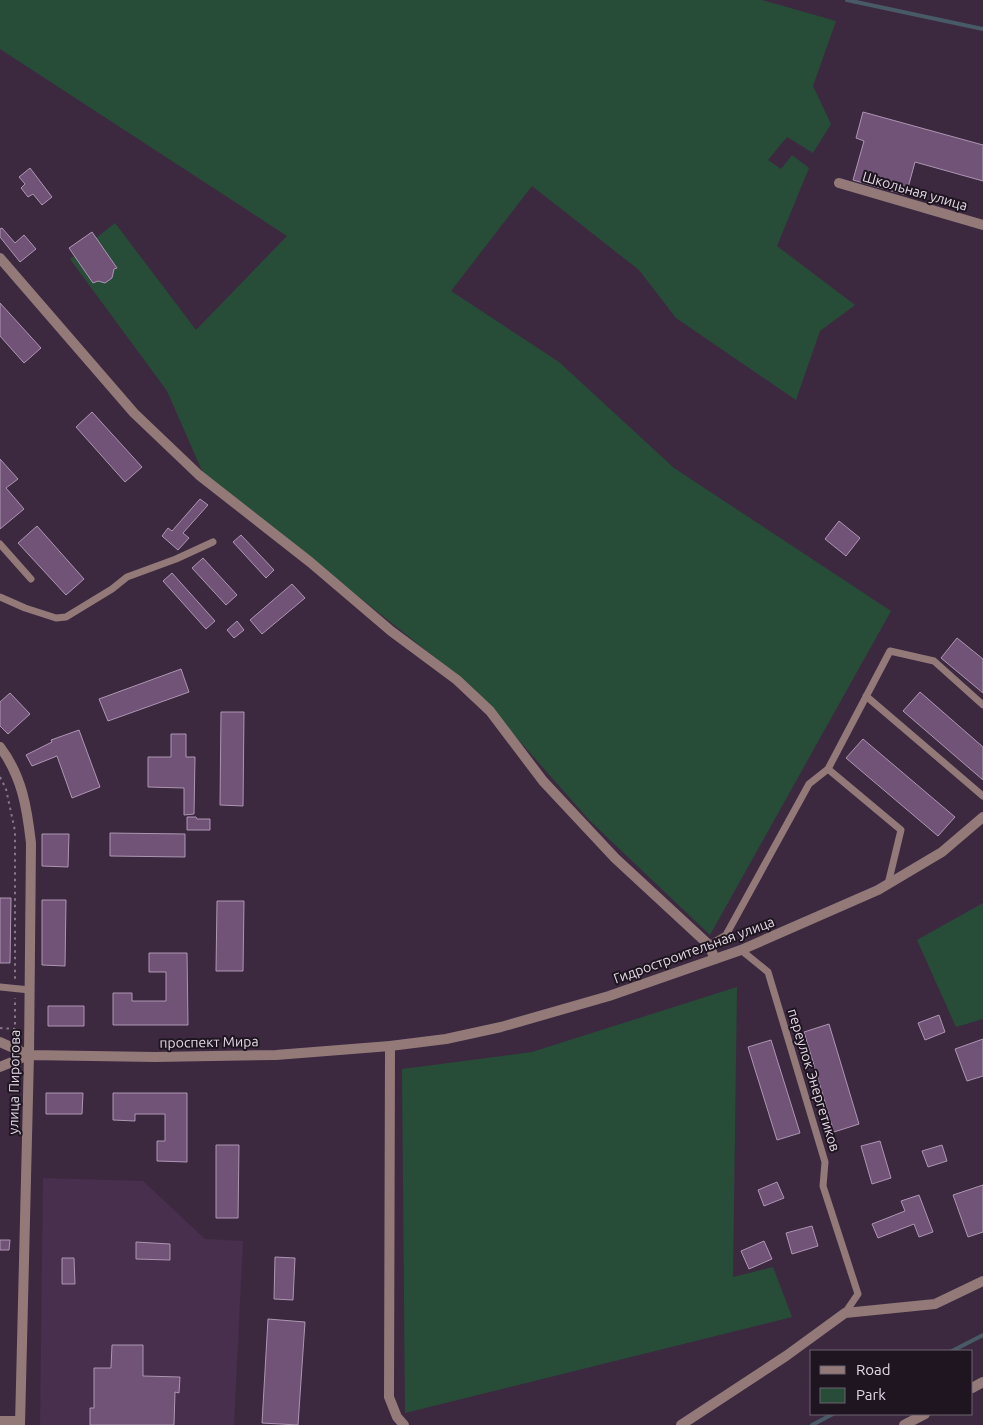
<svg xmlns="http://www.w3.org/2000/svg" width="983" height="1425" font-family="Ubuntu,sans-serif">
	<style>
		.built { fill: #472f4d }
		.green { fill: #274d38 }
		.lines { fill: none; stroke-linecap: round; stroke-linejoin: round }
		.stream { stroke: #485a66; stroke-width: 4 }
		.building { fill: #715378; stroke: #ad96b2 }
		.path { stroke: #867689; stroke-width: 2; stroke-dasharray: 2.5 4; stroke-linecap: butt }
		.service { stroke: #937a79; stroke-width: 7 }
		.minor { stroke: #937a79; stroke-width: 10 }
		.tertiary { stroke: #937a79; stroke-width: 10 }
		.labels { text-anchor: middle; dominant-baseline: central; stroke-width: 4; stroke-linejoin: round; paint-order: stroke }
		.street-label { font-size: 14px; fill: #e3d7e6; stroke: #1e1520 }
	</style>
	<rect width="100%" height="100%" fill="#3c2940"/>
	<!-- built -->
	<path class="built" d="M 43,1178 L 143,1181 L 205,1239 L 243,1241 L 234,1425 L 40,1425 Z"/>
	<!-- green -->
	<path class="green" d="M 0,0 L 762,0 L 836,21 L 813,86 L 831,124 L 813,153 L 787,137 L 768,160 L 781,169 L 792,155 L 809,168 L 777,246 L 855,305 L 820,331 L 796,400 L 676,318 L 639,270 L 532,186 L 451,291 L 559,362 L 674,468 L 891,611 L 710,935 L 590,821 L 472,687 L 203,473 L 167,391 L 70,259 L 115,223 L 196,330 L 287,236 L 0,49 Z
		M 983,903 L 983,1019 L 956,1027 L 917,940 Z
		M 737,987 L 733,1277 L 773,1267 L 792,1317 L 405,1413 L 402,1069 L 532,1052 Z"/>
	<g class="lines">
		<!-- stream -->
		<path class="stream" d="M 847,0 L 983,29
			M 952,1351 L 983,1335
			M 812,1425 L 833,1414"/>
	</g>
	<!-- building -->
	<path class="building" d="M 863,112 L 983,145 L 983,181 L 915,162 L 906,195 L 853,180 L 864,141 L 856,138 Z
		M 30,168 L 52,197 L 42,205 L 33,194 L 28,197 L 21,188 L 25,184 L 19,177 Z
		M 2,228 L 15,243 L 24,235 L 36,249 L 20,262 L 0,237 L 0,229 Z
		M 92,232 L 117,268 L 114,269 L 112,278 L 105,283 L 98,281 L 93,283 L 69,248 Z
		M 0,303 L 41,348 L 24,363 L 0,336 Z
		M 92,412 L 142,467 L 125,482 L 76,427 Z
		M 0,459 L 18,479 L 6,488 L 24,509 L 0,529 Z
		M 200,499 L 208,505 L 183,533 L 189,538 L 178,550 L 162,536 L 168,528 L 172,531 Z
		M 839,521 L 860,538 L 846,556 L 825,539 Z
		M 37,526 L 84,579 L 66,595 L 18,543 Z
		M 241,535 L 274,570 L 266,578 L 233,542 Z
		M 203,558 L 237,595 L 226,605 L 192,568 Z
		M 172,573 L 215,621 L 206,629 L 163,581 Z
		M 292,584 L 305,598 L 262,634 L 250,620 Z
		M 237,621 L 244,630 L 234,638 L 227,630 Z
		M 957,638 L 983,659 L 983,693 L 941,658 Z
		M 181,669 L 189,692 L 108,721 L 99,699 Z
		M 920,692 L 983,747 L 983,780 L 903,711 Z
		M 10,693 L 30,714 L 8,734 L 0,726 L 0,702 Z
		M 221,712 L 244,712 L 243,806 L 220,805 Z
		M 79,730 L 100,787 L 72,798 L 57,756 L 32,766 L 26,755 L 52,742 L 51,740 Z
		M 171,734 L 186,734 L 186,757 L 195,757 L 194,814 L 184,815 L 184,788 L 148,787 L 148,757 L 171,757 Z
		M 863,739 L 955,817 L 938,836 L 846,758 Z
		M 187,817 L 196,817 L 197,819 L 210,819 L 210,830 L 187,830 Z
		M 110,833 L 185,834 L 185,857 L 110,856 Z
		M 42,834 L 69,834 L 68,867 L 42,866 Z
		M 0,898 L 11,898 L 10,963 L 0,963 Z
		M 42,900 L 66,900 L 65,966 L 42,965 Z
		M 217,901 L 244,901 L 243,971 L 216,971 Z
		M 149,953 L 187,953 L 188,1025 L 113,1025 L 113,993 L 132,993 L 132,1001 L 166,1001 L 166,972 L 149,972 Z
		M 48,1006 L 84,1006 L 84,1026 L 48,1026 Z
		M 939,1015 L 945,1032 L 925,1040 L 918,1023 Z
		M 829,1024 L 859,1124 L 834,1132 L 804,1032 Z
		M 983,1039 L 983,1076 L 967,1081 L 955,1049 Z
		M 771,1040 L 800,1133 L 777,1140 L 748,1047 Z
		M 46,1093 L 83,1093 L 82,1114 L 46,1114 Z
		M 113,1093 L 187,1093 L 187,1162 L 157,1161 L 157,1141 L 165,1141 L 165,1114 L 135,1114 L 135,1121 L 113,1120 Z
		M 880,1141 L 891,1178 L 872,1184 L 861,1146 Z
		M 216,1145 L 239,1145 L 238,1218 L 216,1218 Z
		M 942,1145 L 947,1161 L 928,1167 L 922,1151 Z
		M 777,1182 L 784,1198 L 764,1206 L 758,1190 Z
		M 983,1185 L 983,1232 L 968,1237 L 953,1195 Z
		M 919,1195 L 933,1232 L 919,1237 L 914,1224 L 878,1238 L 872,1224 L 905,1211 L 901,1201 Z
		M 812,1226 L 818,1246 L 792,1254 L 786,1233 Z
		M 0,1240 L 10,1240 L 9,1250 L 0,1250 Z
		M 764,1241 L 772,1259 L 749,1269 L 741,1251 Z
		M 136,1242 L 170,1244 L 170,1260 L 136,1259 Z
		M 275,1257 L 295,1258 L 293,1300 L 274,1299 Z
		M 62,1258 L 74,1258 L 75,1284 L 62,1284 Z
		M 268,1319 L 305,1322 L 298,1425 L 262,1423 Z
		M 112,1345 L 143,1345 L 143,1376 L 180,1377 L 179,1393 L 175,1392 L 174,1425 L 90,1425 L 90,1408 L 94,1408 L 94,1368 L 111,1368 Z"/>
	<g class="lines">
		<!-- path -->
		<path class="path" d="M 0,777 L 6,789 L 15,831 L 15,979
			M 0,1028 L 15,1029 L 15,998"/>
		<!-- service -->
		<path class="service" d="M 0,544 L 31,579
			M 0,597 L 25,608 L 56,618 L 66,617 L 112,589 L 127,577 L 176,559 L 213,542
			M 866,696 L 983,796
			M 828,769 L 901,830 L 888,884
			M 709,945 L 726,935 L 809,784 L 828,769 L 890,651 L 934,661 L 983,705
			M 741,950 L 768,972 L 825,1162 L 823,1186 L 858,1294 L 845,1313
			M 0,987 L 30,990"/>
		<!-- minor -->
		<path class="minor" d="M 839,183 L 983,225
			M 0,258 L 134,413 L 199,475 L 310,562 L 391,631 L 457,680 L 490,711 L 543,781 L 615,858 L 709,945 L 715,959
			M 390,1046 L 389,1397 L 397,1417 L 404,1425
			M 972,1388 L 983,1382
			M 0,1421 L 20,1421
			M 681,1425 L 786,1356 L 845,1313 L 935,1304 L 983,1281
			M 904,1425 L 925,1414"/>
		<!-- tertiary -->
		<path class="tertiary" d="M 0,747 C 22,776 27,808 31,843 L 29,1055 L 20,1425
			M 0,1042 L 29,1055 L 155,1057 L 276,1055 L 390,1046 L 446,1039 L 501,1027 L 609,996 L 741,950 L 878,890 L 942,852 L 983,817
			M 0,1067 L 29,1055"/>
	</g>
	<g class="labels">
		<!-- street labels -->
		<g class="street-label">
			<text transform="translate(915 191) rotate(16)">Школьная улица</text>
			<text transform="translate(694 950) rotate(-20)">Гидростроительная улица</text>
			<text transform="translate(209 1042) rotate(-1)">проспект Мира</text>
			<text transform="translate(814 1080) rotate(73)">переулок Энергетиков</text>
			<text transform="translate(14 1082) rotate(-89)">улица Пирогова</text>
		</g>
	</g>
	<!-- legend -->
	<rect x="810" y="1350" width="162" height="65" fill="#1e1520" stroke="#6d636f"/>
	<rect x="820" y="1366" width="25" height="8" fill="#937a79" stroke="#6d636f"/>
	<text x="856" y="1375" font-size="15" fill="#e3d7e6">Road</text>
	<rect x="820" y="1388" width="25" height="15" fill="#274d38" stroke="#6d636f"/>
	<text x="856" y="1400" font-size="15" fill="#e3d7e6">Park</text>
</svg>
